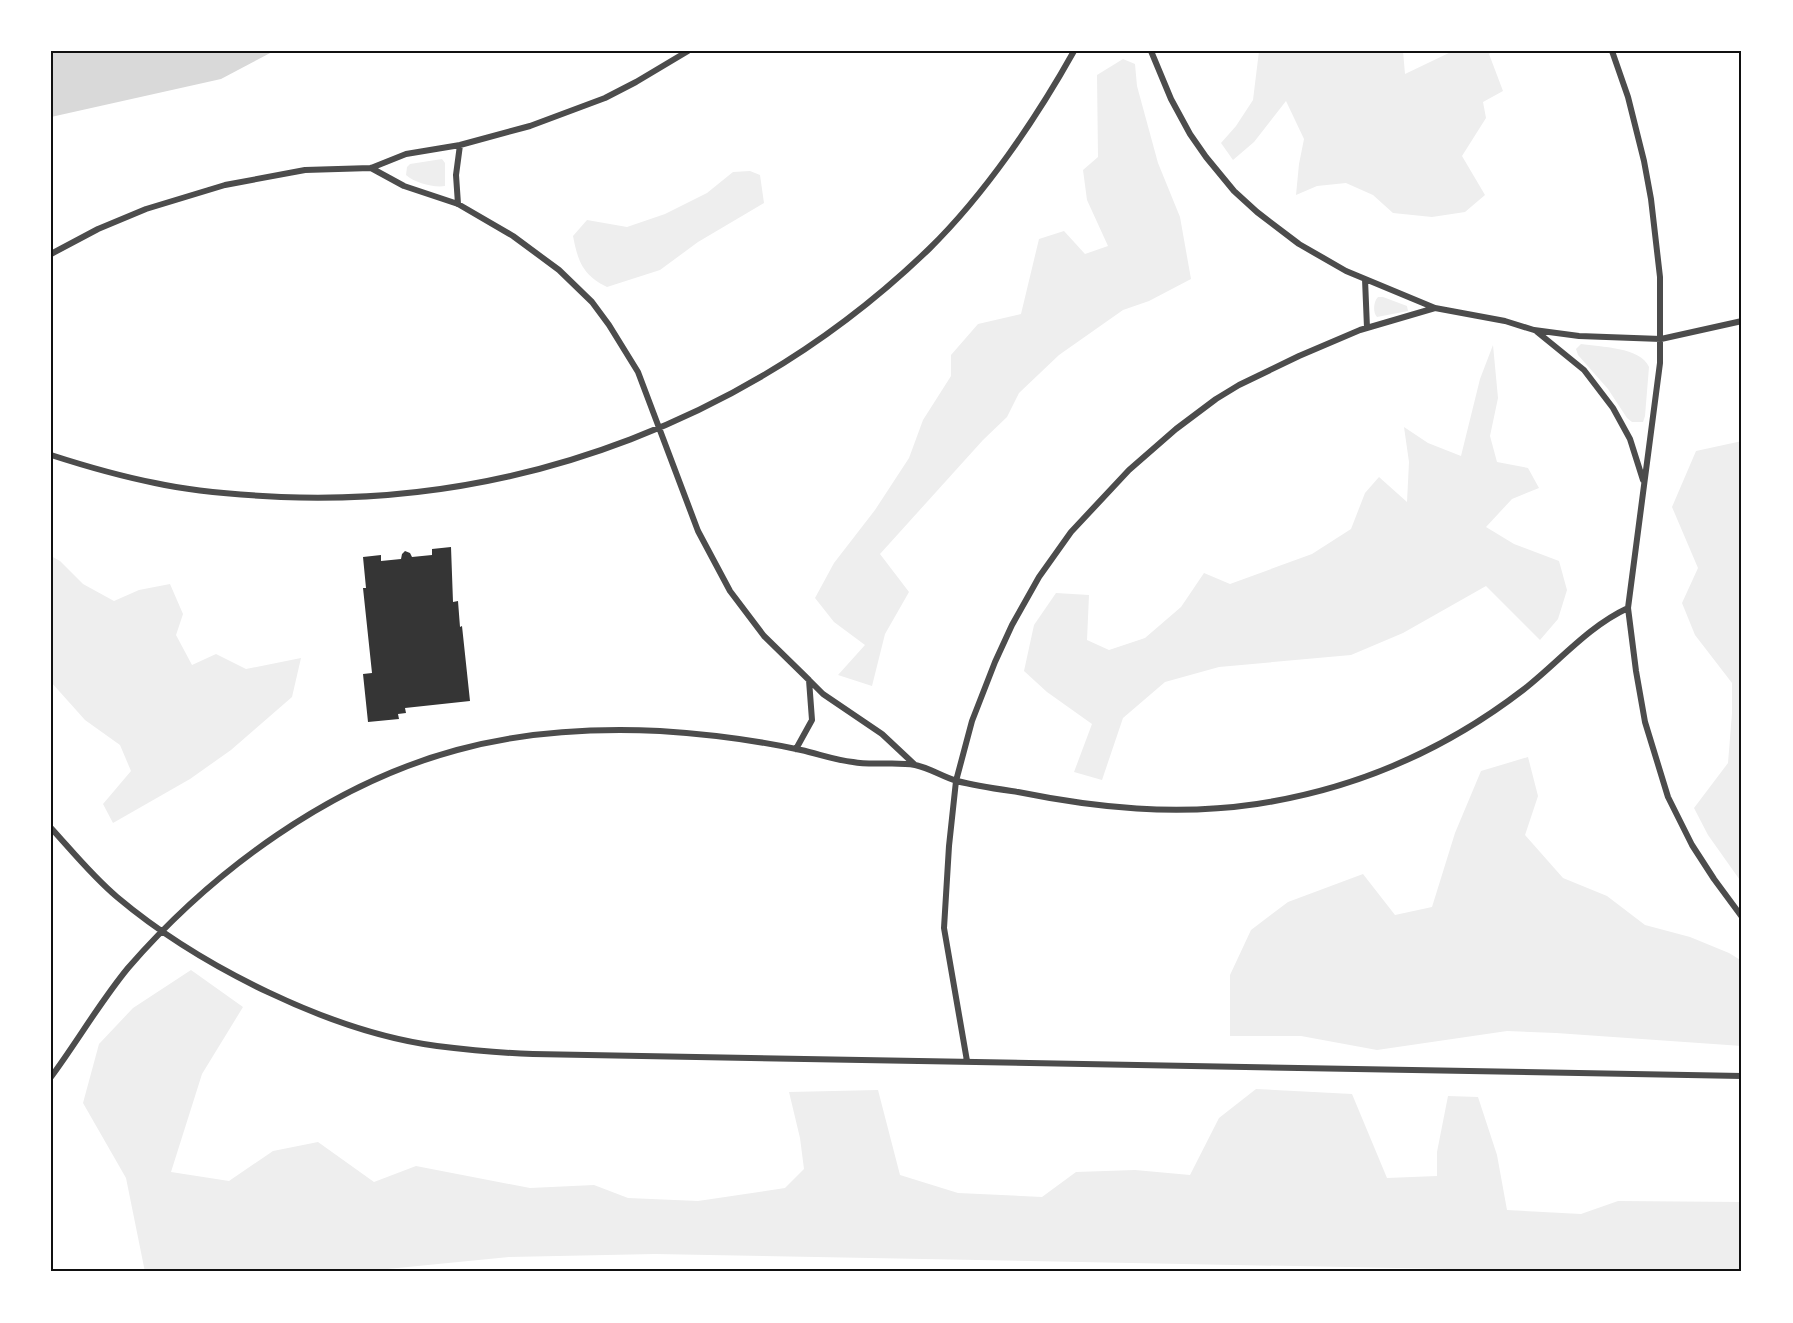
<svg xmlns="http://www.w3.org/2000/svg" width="1793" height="1323" font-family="Commissioner,sans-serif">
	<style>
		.green { fill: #eee }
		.water { fill: #d9d9d9 }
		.building { fill: #353535 }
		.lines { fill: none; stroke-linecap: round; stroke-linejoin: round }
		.minor { stroke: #4c4c4c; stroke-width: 6 }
		.neatline { fill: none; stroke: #111; stroke-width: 2 }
	</style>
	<rect width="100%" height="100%" fill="#fff"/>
	<!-- green -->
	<path class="green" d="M 1259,51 L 1403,51 L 1405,74 L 1453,51 L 1492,51 L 1489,54 L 1503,91 L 1483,102 L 1486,118 L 1462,156 L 1485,195 L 1465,212 L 1432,217 L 1393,213 L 1373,195 L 1346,183 L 1317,186 L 1296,195 L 1299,164 L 1304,139 L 1286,101 L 1254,142 L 1233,160 L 1221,143 L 1236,126 L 1253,100 Z
		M 1123,59 L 1135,64 L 1137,86 L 1158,163 L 1180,217 L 1191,279 L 1149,301 L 1123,310 L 1059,355 L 1019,393 L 1007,417 L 983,440 L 880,554 L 909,592 L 885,634 L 872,686 L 838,675 L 865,645 L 834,622 L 815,598 L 834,563 L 875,510 L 909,458 L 923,420 L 951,376 L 951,355 L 978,324 L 1021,314 L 1039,239 L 1064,231 L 1085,254 L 1108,246 L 1087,200 L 1083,170 L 1098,157 L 1097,75 Z
		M 442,159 L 445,163 L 445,186 C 434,188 415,183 406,175 L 407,167 L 410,164 Z
		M 750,171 L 760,175 L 764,203 L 698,242 L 660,270 L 607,287 C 583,275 578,262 573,236 L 587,220 L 627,227 L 665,214 L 707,193 L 733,172 Z
		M 1378,297 L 1383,297 L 1407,306 L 1408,311 L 1377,317 C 1373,313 1373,302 1378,297 Z
		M 1581,344 C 1600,347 1641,347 1649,367 L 1645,416 L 1643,422 L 1632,422 L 1627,418 L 1608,389 L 1578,355 L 1576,349 Z
		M 1493,345 L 1498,398 L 1490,436 L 1497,462 L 1528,468 L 1539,488 L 1512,499 L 1486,527 L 1514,544 L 1559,561 L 1567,590 L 1558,619 L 1540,640 L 1486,586 L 1403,633 L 1351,655 L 1219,667 L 1165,682 L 1123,718 L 1102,780 L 1074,772 L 1092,724 L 1047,692 L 1024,671 L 1034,625 L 1056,593 L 1089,595 L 1087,640 L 1109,650 L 1145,638 L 1181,607 L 1204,573 L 1230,584 L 1312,554 L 1351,529 L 1365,493 L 1379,477 L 1407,502 L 1409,462 L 1404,427 L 1428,443 L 1461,456 L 1480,379 Z
		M 1742,441 L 1742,883 L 1708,835 L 1694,808 L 1728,763 L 1732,713 L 1732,683 L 1695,635 L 1682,603 L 1698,568 L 1672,507 L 1696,451 Z
		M 51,556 L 60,561 L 83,584 L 114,601 L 139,590 L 170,584 L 183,614 L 176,635 L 192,665 L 216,654 L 246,669 L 301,658 L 292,697 L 231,750 L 190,779 L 113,823 L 103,804 L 131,771 L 120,745 L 85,720 L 51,682 Z
		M 1528,757 L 1538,796 L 1525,835 L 1563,878 L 1607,896 L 1645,925 L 1690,937 L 1729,953 L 1742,961 L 1742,1046 L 1556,1033 L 1507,1031 L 1377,1050 L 1301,1036 L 1230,1036 L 1230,975 L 1251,930 L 1288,902 L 1363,874 L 1395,915 L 1432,907 L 1455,833 L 1481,771 Z
		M 191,970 L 243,1007 L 202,1074 L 171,1172 L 229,1181 L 273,1151 L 318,1142 L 374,1182 L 416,1166 L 530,1188 L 594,1185 L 628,1198 L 698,1201 L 785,1188 L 804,1169 L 800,1138 L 789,1092 L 878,1090 L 900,1175 L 958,1193 L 1042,1197 L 1076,1172 L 1135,1170 L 1190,1175 L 1219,1118 L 1256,1089 L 1352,1094 L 1387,1178 L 1437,1176 L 1437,1152 L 1448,1096 L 1478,1097 L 1497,1155 L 1507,1210 L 1581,1214 L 1618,1201 L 1742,1202 L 1742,1272 L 1608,1272 L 655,1254 L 509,1257 L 357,1272 L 174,1272 L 172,1269 L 172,1272 L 145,1272 L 126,1178 L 83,1103 L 99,1044 L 133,1008 Z"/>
	<!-- water -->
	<path class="water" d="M 51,51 L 274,51 L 221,79 L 51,117 Z"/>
	<!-- building -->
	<path class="building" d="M 451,547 L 453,602 L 458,601 L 460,627 L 462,626 L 470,701 L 405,708 L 406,713 L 398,714 L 399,719 L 368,722 L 363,674 L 372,673 L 363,588 L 366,588 L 363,557 L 381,555 L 381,561 L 401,559 L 402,554 L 405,551 L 410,553 L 412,557 L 432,555 L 432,549 Z"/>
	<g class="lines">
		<!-- minor -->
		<path class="minor" d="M 1151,51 L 1171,99 L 1190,134 L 1206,157 L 1234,191 L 1257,212 L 1299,244 L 1346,271 L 1435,308 L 1505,321 L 1534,330 L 1579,336 L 1661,339 L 1742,321
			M 1612,51 L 1628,97 L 1644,161 L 1651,199 L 1660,277 L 1660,363 L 1628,608 L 1636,671 L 1645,722 L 1668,797 L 1692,845 L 1714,879 L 1742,917
			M 371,168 L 404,186 L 458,204 L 513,236 L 559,270 L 592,302 L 609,325 L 638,372 L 698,531 L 730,591 L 764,636 L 809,680 L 812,720 L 796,749
			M 458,204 L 456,175 L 460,145
			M 51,254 L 98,229 L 146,209 L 225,185 L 305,170 L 371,168 L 406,154 L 460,145 L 530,126 L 605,98 L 636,82 L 688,51
			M 1365,279 L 1367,328
			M 1536,331 L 1584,370 L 1613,408 L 1630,439 L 1643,480
			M 51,455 C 85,466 120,476 155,483 C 196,492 239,495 281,497 C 522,507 756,416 929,249 C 985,194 1036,119 1074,51
			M 809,680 L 823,694 L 882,734 L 914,764
			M 51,828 C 72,851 93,877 117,897 C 199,966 331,1032 437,1046 C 469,1050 500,1053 533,1054 L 1742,1076
			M 967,1061 L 944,928 L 949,846 L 956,781 L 972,721 L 995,662 L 1012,625 L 1039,577 L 1071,532 L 1129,470 L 1176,429 L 1216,399 L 1239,385 L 1299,356 L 1360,330 L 1435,308
			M 51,1077 C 77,1042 100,1002 128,968 C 213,870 331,784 457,750 C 522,732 594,728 660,731 C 707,734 755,740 801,750 C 819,754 835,760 853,762 C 873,766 895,761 915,765 C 930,768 943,777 957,781 C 976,786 998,789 1018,792 C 1097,808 1176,816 1257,804 C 1355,789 1445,750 1523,690 C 1558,663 1587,627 1628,608"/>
	</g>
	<!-- border -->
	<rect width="1793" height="1323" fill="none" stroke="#ffffff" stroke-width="105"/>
	<rect x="52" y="52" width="1688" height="1218" class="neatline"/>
</svg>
